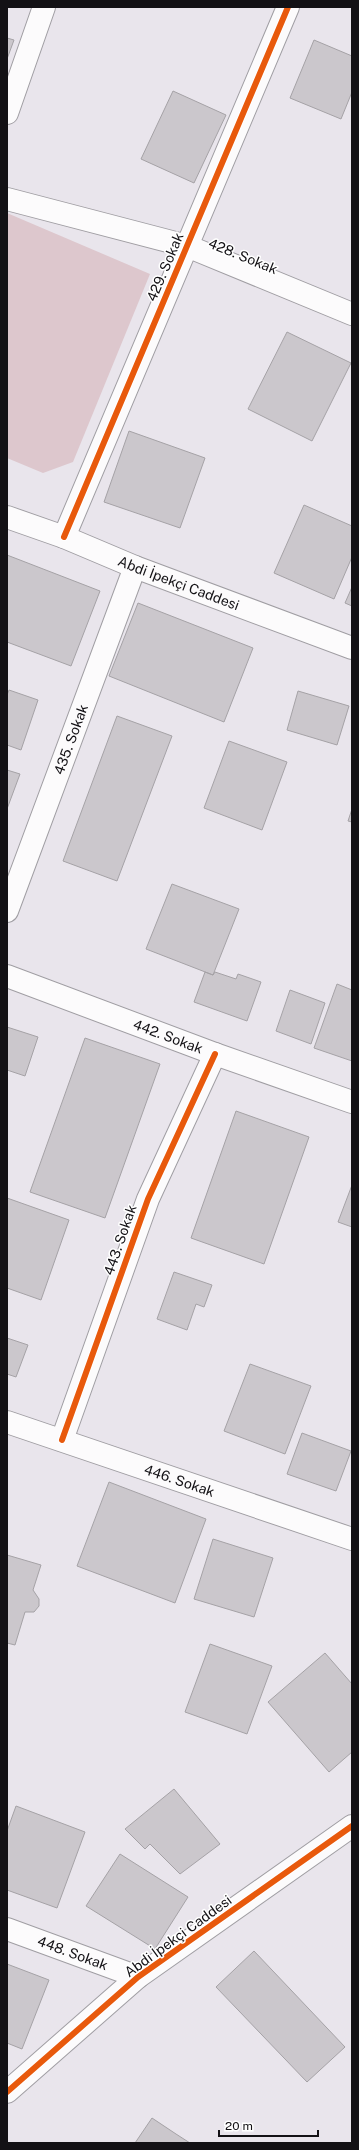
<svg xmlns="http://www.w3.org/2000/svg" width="359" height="2150" font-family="'Public Sans',sans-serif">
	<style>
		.green { fill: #ddc7cd }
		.building { fill: #cbc7cc; stroke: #a5a2a6 }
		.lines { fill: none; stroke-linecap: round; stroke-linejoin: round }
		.street-casing { stroke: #a09ea3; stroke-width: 24 }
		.secondary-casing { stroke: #a09ea3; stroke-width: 24 }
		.street { stroke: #fcfbfc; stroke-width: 22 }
		.secondary { stroke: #fcfbfc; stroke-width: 22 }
		.cycleway-casing { stroke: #fff; stroke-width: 8 }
		.cycleway { stroke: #e8590c; stroke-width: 6 }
		.labels { text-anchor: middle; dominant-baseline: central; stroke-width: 3; stroke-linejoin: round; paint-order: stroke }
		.street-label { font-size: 14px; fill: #131115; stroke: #fff }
	</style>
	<rect width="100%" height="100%" fill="#e9e5ec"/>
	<!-- green -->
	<path class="green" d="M 7,213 L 150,274 L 73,462 L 43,473 L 7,458 Z"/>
	<!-- building -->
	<path class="building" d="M 7,38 L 14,40 L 7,59 Z
		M 314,40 L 352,56 L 352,92 L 341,119 L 290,98 Z
		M 173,91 L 226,115 L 194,183 L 141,159 Z
		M 287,332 L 351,363 L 312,441 L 248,409 Z
		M 129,431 L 205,458 L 180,528 L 104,502 Z
		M 304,505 L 352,526 L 352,557 L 334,599 L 274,573 Z
		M 7,555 L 100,591 L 71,666 L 7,642 Z
		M 352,587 L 352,606 L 345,603 Z
		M 138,603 L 253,648 L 224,722 L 109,676 Z
		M 9,690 L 38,700 L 21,750 L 7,745 L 7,695 Z
		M 298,691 L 349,706 L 337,745 L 287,730 Z
		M 117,716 L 172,736 L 117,881 L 63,861 Z
		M 229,741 L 287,762 L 262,830 L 204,808 Z
		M 7,770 L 20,774 L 7,809 Z
		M 352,809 L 352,822 L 348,821 Z
		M 172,884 L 239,909 L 213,975 L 146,949 Z
		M 205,972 L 213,975 L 215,972 L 236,979 L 238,974 L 261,982 L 247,1021 L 194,1002 Z
		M 337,984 L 352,990 L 352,1061 L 314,1048 Z
		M 290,990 L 325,1003 L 311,1044 L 276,1031 Z
		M 7,1027 L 38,1037 L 25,1076 L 7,1070 Z
		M 85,1038 L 160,1064 L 105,1218 L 30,1192 Z
		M 236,1111 L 309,1137 L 264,1264 L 191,1238 Z
		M 352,1185 L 352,1227 L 338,1222 Z
		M 7,1198 L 69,1220 L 41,1300 L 7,1288 Z
		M 174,1272 L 212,1285 L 204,1307 L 196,1304 L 187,1330 L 157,1319 Z
		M 7,1338 L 28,1345 L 16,1377 L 7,1374 Z
		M 250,1364 L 311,1386 L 285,1454 L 224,1431 Z
		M 302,1433 L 351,1451 L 336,1491 L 287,1474 Z
		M 109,1482 L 206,1519 L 175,1603 L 77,1566 Z
		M 213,1539 L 273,1558 L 254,1617 L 194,1599 Z
		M 7,1555 L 41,1565 L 33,1590 L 39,1599 L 39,1606 L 34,1612 L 25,1612 L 15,1645 L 7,1643 Z
		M 210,1644 L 272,1666 L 247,1734 L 185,1712 Z
		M 325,1653 L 352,1684 L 352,1752 L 329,1772 L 268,1702 Z
		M 174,1789 L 220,1844 L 180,1874 L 150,1844 L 145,1849 L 125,1829 Z
		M 16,1806 L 85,1832 L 57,1908 L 7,1890 L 7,1831 Z
		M 120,1854 L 188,1897 L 155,1949 L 86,1906 Z
		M 254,1951 L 345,2047 L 307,2082 L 216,1987 Z
		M 7,1964 L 49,1980 L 22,2049 L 7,2043 Z
		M 152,2118 L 176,2134 L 190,2143 L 135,2143 Z"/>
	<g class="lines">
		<defs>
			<g id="street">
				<path d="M 7,113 L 44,7"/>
				<path d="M 7,199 L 187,246 L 352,314"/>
				<path d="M 64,537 L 288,7"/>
				<path id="s1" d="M 7,911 L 135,567"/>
				<path id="s2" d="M 7,976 L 215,1054 L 352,1102"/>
				<path id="s3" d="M 7,1422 L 352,1539"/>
				<path d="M 62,1440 L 148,1199 L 215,1054"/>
				<path id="s4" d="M 7,1929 L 138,1977"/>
			</g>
			<g id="secondary">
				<path id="s5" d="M 7,517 L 64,537 L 135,567 L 352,648"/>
				<path d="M 7,2092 L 138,1977 L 352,1826"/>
			</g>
		</defs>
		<!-- street casing -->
		<use href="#street" class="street-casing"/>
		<!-- secondary casing -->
		<use href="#secondary" class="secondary-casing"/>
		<!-- street -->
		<use href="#street" class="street"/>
		<!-- secondary -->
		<use href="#secondary" class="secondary"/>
		<defs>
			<path id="cycleway" d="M 64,537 L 288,7
				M 62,1440 L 148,1199 L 215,1054
				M 7,2092 L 138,1977 L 352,1826"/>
		</defs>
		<!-- cycleway casing -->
		<use href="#cycleway" class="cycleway-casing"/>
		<!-- cycleway -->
		<use href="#cycleway" class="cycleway"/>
	</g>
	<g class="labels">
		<!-- street labels -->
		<g class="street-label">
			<text transform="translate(243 256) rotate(22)">428. Sokak</text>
			<text transform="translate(165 267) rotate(-67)">429. Sokak</text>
			<text stroke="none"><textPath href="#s5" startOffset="184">Abdi İpekçi Caddesi</textPath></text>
			<text stroke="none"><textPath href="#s1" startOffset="183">435. Sokak</textPath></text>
			<text stroke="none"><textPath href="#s2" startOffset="172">442. Sokak</textPath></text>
			<text transform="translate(120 1240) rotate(-71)">443. Sokak</text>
			<text stroke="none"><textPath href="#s3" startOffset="182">446. Sokak</textPath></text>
			<text transform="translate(178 1936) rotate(-36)">Abdi İpekçi Caddesi</text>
			<text stroke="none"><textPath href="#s4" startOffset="70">448. Sokak</textPath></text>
		</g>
	</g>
	<!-- border -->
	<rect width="359" height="2150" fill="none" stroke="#131115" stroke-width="16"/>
	<!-- scale -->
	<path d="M219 2130v6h99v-6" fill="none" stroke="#131115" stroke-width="2"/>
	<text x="225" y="2130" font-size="12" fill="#131115" stroke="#ffffff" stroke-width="3" paint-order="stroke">20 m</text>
</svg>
